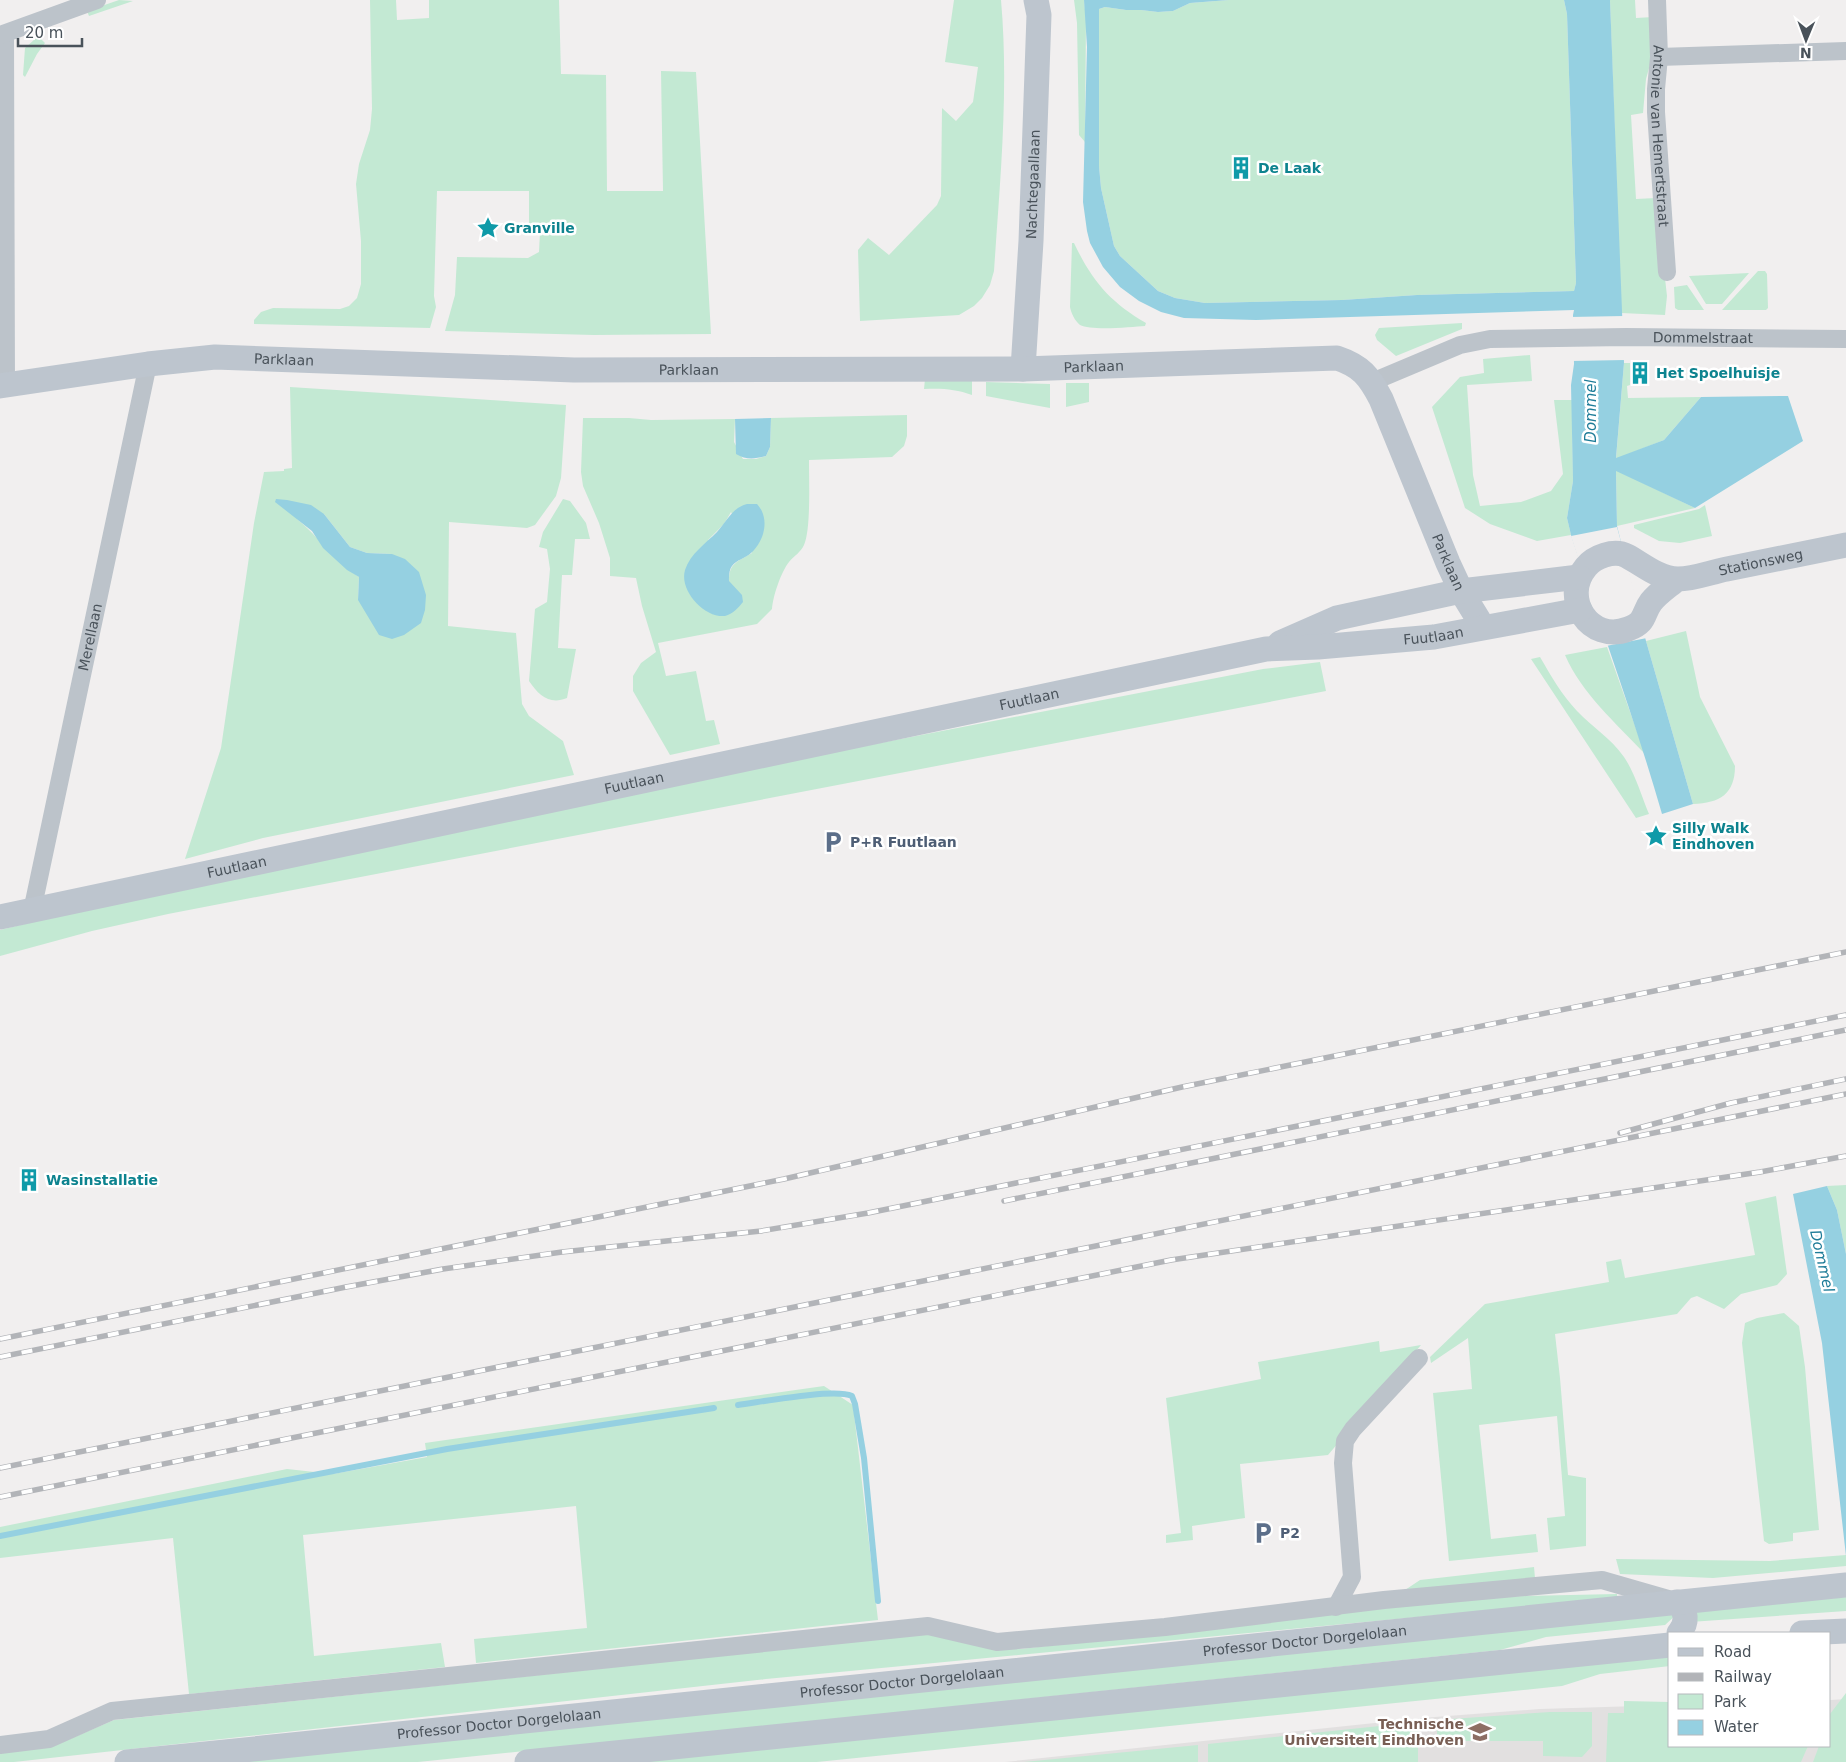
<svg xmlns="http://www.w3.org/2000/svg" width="1846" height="1762" font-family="'DejaVu Sans',sans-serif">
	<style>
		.education { fill: #e2e0e0 }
		.green { fill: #c3e9d3; fill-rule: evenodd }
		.water { fill: #95d0e1 }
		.pier { fill: #f1efef }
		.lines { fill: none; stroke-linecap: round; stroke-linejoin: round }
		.stream { stroke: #95d0e1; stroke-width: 6 }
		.street { stroke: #bcc3ca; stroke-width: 18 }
		.secondary { stroke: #bdc5ce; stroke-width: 25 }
		.rail-casing { stroke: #b2b4b8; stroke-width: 5.5 }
		.rail { stroke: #fff; stroke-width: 4; stroke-dasharray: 11; stroke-linecap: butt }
		.labels { text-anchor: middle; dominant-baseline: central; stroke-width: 5; stroke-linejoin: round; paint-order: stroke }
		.street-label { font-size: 14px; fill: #49525a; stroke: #fff }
		.culture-label { font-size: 14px; font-weight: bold; fill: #0d838f; stroke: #fff; text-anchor: start }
		.service-label { font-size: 14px; font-weight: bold; fill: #4e5e75; stroke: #fff; text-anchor: start }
		.education-label { font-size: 14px; font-weight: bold; fill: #785e54; stroke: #fff; text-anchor: end }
		.water-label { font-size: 15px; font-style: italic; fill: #1e7c98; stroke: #fff }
	</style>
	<rect width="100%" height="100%" fill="#f1efef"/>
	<!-- education -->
	<path class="education" d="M 1846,1699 L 1846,1762 L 1005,1762 L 1422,1718 L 1540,1709 L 1670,1705 L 1670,1746 L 1830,1746 L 1830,1700 Z"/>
	<!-- green -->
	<path class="green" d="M 119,0 L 133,1 L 89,16 L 87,11 Z
		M 370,0 L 396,0 L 397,20 L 429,18 L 429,0 L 559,0 L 561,74 L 606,75 L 607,191 L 663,191 L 661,71 L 696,72 L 711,334 L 594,335 L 445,331 L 455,295 L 457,257 L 528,258 L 539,252 L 540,232 L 529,232 L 529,191 L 437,191 L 434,296 L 436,307 L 430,328 L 254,324 L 254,320 L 261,312 L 273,308 L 340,309 L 349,306 L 357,298 L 361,284 L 361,241 L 356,184 L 359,164 L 370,130 L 372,109 Z
		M 954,0 L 1001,0 C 1009,90 1000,181 994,271 L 990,285 L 982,298 L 974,306 L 959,315 L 860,321 L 858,250 L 868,238 L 889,255 L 937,205 L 941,196 L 942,108 L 956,121 L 973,102 L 978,67 L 945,62 Z
		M 1074,0 L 1084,0 L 1086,19 L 1085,142 L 1079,135 L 1077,23 Z
		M 1229,0 L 1564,0 L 1567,14 L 1576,283 L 1574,291 L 1417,295 L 1342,300 L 1205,303 L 1175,298 L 1158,291 L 1120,256 L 1114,246 L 1101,188 L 1099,166 L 1099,9 L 1105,7 L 1126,10 L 1141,10 L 1158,12 L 1173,11 L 1190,3 Z
		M 1610,0 L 1635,0 L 1636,18 L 1653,17 L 1651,61 L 1646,79 L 1643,113 L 1631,115 L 1636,199 L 1656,198 L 1667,296 L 1665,315 L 1621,313 Z
		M 40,38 L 45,43 L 37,54 L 25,77 L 23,75 L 25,48 L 35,39 Z
		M 1072,243 L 1074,243 C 1092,281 1110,302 1146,323 L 1145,326 C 1132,327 1091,331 1080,325 C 1075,321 1071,313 1070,307 Z
		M 1758,271 L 1765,271 L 1767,274 L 1768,308 L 1766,310 L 1722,310 Z
		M 1749,273 L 1722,304 L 1706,304 L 1689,276 Z
		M 1687,285 L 1704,310 L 1678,310 L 1675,308 L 1674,287 Z
		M 1462,323 L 1462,329 L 1396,356 L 1377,340 L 1375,335 L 1379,328 Z
		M 1530,355 L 1532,381 L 1467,385 L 1473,475 L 1480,506 L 1521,502 L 1551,491 L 1563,474 L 1554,400 L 1572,400 L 1573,481 L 1567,518 L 1571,535 L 1537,541 L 1490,524 L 1465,508 L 1432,407 L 1460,377 L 1484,373 L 1483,359 Z
		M 1624,363 L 1630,363 L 1630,385 L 1627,386 L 1628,398 L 1701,397 L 1664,440 L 1616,459 Z
		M 925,379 L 972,381 L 972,395 C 956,389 941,388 924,389 Z
		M 986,382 L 1050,384 L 1050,408 L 986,396 Z
		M 1066,383 L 1089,383 L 1089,402 L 1066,407 Z
		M 290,387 L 566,405 L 561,478 L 556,496 L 535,525 L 527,528 L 449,522 L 448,626 L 516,633 L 522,704 L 529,716 L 563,741 L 574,775 L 263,838 L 185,859 L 221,748 L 254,523 L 264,472 L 284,471 L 284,469 L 292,468 ZM 324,514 L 350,547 L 367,553 L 392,554 L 358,600 L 359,577 C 335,562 319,537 297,519 Z
		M 907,415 L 907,436 L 904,446 L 892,457 L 809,460 C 809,479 811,530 804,545 C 801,552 794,556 789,562 C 781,572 773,596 772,609 L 757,624 L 658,643 L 666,676 L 696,671 L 706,721 L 714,720 L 720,744 L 670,755 L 633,691 L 633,676 L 641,663 L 656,652 L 642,606 L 636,578 L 610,576 L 610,558 L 599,523 L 583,486 L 581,472 L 583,418 L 629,418 L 651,420 L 735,419 L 734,442 L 743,459 L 756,459 L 766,456 L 770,447 L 771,418 ZM 731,512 L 752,553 C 737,562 729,563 729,581 L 708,540 L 724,524 Z
		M 1616,470 L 1695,508 L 1617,526 Z
		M 563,499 L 570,501 L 586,523 L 590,539 L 575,539 L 572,575 L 562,575 L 558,648 L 576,649 L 567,698 C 550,705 539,696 529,681 L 535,609 L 547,602 L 550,569 L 547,549 L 539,547 L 543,532 Z
		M 1705,505 L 1712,536 L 1680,543 L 1659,541 L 1634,528 L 1634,525 L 1699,509 Z
		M 1686,631 L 1700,697 L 1735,766 C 1735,794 1720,803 1693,804 L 1646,641 Z
		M 1607,647 L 1645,754 C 1616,723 1582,694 1565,655 Z
		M 1540,657 C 1551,676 1562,695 1577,711 C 1593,728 1610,737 1624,757 C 1635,773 1641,795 1649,814 L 1636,818 L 1531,659 Z
		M 1320,662 L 1326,691 L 168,914 L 92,931 L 0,956 L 0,930 L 98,906 L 704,777 L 1263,669 Z
		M 1846,1185 L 1846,1254 L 1837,1210 L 1827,1186 Z
		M 1776,1196 L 1787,1274 L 1777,1285 L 1741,1294 L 1724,1309 L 1697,1296 L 1691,1298 L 1677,1314 L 1555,1334 L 1560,1378 L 1568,1475 L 1586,1478 L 1586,1546 L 1550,1550 L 1547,1518 L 1565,1516 L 1557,1416 L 1479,1425 L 1491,1539 L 1536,1534 L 1538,1552 L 1449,1561 L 1433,1393 L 1472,1389 L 1468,1338 L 1431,1363 L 1430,1357 L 1485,1304 L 1609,1282 L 1606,1262 L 1621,1259 L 1625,1278 L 1755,1255 L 1745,1203 Z
		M 1784,1313 L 1799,1326 L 1805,1367 L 1819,1530 L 1793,1533 L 1793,1541 L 1769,1544 L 1764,1541 L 1742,1343 L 1745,1323 L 1757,1318 Z
		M 1379,1341 L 1380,1352 L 1421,1345 L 1328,1455 L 1240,1464 L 1245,1518 L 1192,1526 L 1193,1540 L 1166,1543 L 1166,1535 L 1181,1533 L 1166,1398 L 1261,1379 L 1258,1362 Z
		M 824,1386 L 853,1405 L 878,1620 L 476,1663 L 474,1639 L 587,1628 L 576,1506 L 303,1535 L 314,1656 L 441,1643 L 445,1667 L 189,1694 L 173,1538 L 0,1558 L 0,1527 L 287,1469 L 333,1474 L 427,1457 L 425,1443 Z
		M 1846,1555 L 1846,1566 L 1713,1578 L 1620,1574 L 1616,1559 L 1770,1561 Z
		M 1534,1567 L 1535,1578 L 1402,1592 L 1420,1580 Z
		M 1617,1594 L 1617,1598 L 766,1679 L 14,1762 L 0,1762 L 0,1751 L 56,1745 L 114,1720 L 917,1635 L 940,1635 L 996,1649 L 1020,1649 L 1485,1597 Z
		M 1846,1597 L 1846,1611 L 1690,1622 L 1693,1611 Z
		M 1677,1614 L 1665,1625 L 1546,1637 L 1500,1650 L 418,1762 L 238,1762 Z
		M 1670,1656 L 1670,1666 L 1600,1674 L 1562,1686 L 817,1762 L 634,1762 Z
		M 1846,1693 L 1846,1762 L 1813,1762 L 1819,1746 L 1830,1746 L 1830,1714 Z
		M 1624,1701 L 1670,1702 L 1670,1746 L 1808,1746 L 1801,1762 L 1606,1762 L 1608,1713 L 1624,1713 Z
		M 1550,1712 L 1592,1712 L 1592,1746 L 1582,1757 L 1543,1756 L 1543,1741 L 1437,1741 L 1437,1720 Z
		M 1418,1722 L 1418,1762 L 1208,1762 L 1208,1744 Z
		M 1198,1745 L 1198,1762 L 1024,1762 Z"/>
	<!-- water -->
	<path class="water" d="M 1084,0 L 1229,0 L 1190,3 L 1173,11 L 1158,12 L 1141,10 L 1126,10 L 1105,7 L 1099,9 L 1099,166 L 1101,188 L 1114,246 L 1120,256 L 1158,291 L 1175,298 L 1205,303 L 1342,300 L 1417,295 L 1574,291 L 1576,283 L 1567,14 L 1564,0 L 1610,0 L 1624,363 L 1616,458 L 1664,440 L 1701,397 L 1788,396 L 1803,441 L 1695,508 L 1616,471 L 1617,526 L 1646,641 L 1693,804 L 1662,814 C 1635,720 1601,628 1571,535 L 1567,518 L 1573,481 L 1571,385 L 1574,364 L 1573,315 L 1574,310 L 1256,320 L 1184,318 L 1161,312 L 1139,301 L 1120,287 L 1103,267 L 1090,243 L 1087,231 L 1083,202 L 1087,47 Z
		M 771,418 L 770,447 L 766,456 C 755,459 746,460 736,454 L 735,419 Z
		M 276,499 L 287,500 L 311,505 L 324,514 L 350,547 L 367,553 L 392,554 L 405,559 L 419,572 L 426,595 L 425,610 L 421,623 L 404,635 L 392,639 L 379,635 L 358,600 L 359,577 L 347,570 L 323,548 L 312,531 L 275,502 Z
		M 747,504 L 757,504 C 770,518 765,540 751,553 C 746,558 736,560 732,566 C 729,570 729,576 729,581 L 742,595 L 743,602 C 738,608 733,614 725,616 C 704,618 679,590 685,570 C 690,554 706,543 717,532 C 727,521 732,508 747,504 Z
		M 1827,1186 L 1837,1210 L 1846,1254 L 1846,1556 L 1822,1343 L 1793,1194 Z"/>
	<!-- pier -->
	<path class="pier" d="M 1624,316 L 1625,360 L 1571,361 L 1570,317 Z
		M 1617,527 L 1647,638 L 1606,646 L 1571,536 Z"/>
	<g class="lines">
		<!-- stream -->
		<path class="stream" d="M 738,1405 C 761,1402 834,1388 852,1396 L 855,1404 L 864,1458 L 878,1601
			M 0,1536 L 447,1449 L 714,1408"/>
		<!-- street -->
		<g class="street">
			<path id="s1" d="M 1657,0 L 1659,57 L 1656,89 L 1656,112 L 1667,272"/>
			<path d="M 5,34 L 6,385"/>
			<path d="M 0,35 L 97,0"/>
			<path d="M 1659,57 L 1846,51"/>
			<path id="s2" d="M 1372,382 L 1460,345 L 1490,339 L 1626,337 L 1846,339"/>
			<path id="s3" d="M 32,911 L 148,364"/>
			<path d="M 1336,1607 L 1352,1577 L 1343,1463 L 1345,1441 L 1353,1429 L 1419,1358"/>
			<path d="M 0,1745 L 49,1739 L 112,1711 L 928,1626 L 997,1642 L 1165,1627 L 1384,1600 L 1602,1580 L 1668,1599"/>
		</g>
		<!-- secondary -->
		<g class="secondary">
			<path id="s4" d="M 1023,369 L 1031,241 L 1039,15 L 1036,0"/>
			<path id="s5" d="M 0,386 L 148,364 L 215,357 L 574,370 L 1023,369 L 1337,358 C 1361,366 1369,376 1381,399 L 1448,563 L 1461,591 L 1483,627"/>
			<path id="s6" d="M 1677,579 C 1669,586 1658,593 1651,602 C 1642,614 1647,622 1628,629 C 1590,644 1560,598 1586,567 C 1594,557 1614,549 1627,556 C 1642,564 1659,579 1678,579 C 1694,579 1711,572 1727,569 C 1766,561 1806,553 1846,545"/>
			<path d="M 1280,643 L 1337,618 L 1461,591 L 1579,577"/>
			<path id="s7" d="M 0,917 L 1266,649 L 1318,647 L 1434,637 L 1580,610"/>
			<path d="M 1677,1602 C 1687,1611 1688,1623 1679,1633"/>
			<path d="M 1802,1633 L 1846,1631"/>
			<path id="s8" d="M 127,1762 L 1846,1585"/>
			<path d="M 527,1762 L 1670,1645"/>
		</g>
		<defs>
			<path id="rail" d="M 1620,1133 L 1731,1103 L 1846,1079
				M 1004,1201 L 1846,1030
				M 0,1339 L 784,1179 L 1182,1087 L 1846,952
				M 0,1357 L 346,1287 L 443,1269 L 562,1252 L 761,1231 L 868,1213 L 1846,1015
				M 0,1468 L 1846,1094
				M 0,1497 L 1171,1260 L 1760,1172 L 1846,1156"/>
		</defs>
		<!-- rail casing -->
		<use href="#rail" class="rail-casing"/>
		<!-- rail -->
		<use href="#rail" class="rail"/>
	</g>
	<!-- icons -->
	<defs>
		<symbol id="building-bare" viewBox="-9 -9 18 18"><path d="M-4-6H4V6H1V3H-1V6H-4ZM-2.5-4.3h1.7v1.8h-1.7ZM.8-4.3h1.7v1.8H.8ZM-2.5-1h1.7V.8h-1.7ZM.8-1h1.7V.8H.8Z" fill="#0f9aa8" stroke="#fff" stroke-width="2.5" paint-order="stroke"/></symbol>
		<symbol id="sight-bare" viewBox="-9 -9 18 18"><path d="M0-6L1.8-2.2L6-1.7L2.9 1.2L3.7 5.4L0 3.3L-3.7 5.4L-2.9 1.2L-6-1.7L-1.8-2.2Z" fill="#0f9aa8" stroke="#fff" stroke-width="2.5" paint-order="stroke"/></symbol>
		<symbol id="parking-bare" viewBox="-9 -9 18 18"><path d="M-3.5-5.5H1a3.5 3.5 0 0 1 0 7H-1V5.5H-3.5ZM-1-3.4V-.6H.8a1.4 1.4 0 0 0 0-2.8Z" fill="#5c6f8a" stroke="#fff" stroke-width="2.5" paint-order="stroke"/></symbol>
		<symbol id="university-bare" viewBox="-9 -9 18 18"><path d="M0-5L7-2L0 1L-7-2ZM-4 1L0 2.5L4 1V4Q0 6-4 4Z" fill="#8d6e63" stroke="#fff" stroke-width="2.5" paint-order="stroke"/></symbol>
	</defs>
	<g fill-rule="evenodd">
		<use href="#building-bare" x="1225" y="152" width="32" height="32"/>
		<use href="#sight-bare" x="472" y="212" width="32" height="32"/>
		<use href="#building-bare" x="1624" y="357" width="32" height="32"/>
		<use href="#sight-bare" x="1640" y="820" width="32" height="32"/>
		<use href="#parking-bare" x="817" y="826" width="32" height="32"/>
		<use href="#building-bare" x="13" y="1164" width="32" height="32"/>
		<use href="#parking-bare" x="1247" y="1517" width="32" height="32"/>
		<use href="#university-bare" x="1464" y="1716" width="32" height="32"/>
	</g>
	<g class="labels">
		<!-- street labels -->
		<g class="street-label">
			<text stroke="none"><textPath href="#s1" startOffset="136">Antonie van Hemertstraat</textPath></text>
			<text stroke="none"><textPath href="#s4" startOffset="185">Nachtegaallaan</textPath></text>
			<text stroke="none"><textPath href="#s2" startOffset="339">Dommelstraat</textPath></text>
			<text stroke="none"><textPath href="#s5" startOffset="286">Parklaan</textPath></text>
			<text stroke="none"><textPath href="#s5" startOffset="1096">Parklaan</textPath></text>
			<text stroke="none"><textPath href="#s5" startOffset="691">Parklaan</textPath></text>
			<text stroke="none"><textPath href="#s5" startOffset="1578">Parklaan</textPath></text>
			<text stroke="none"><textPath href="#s6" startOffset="361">Stationsweg</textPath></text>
			<text stroke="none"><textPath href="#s7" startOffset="1462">Fuutlaan</textPath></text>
			<text stroke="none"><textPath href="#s3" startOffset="280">Merellaan</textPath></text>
			<text stroke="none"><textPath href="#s7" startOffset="1052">Fuutlaan</textPath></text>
			<text stroke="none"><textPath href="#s7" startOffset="648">Fuutlaan</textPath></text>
			<text stroke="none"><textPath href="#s7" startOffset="242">Fuutlaan</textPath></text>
			<text stroke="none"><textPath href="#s8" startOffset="1184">Professor Doctor Dorgelolaan</textPath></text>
			<text stroke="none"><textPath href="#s8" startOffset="779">Professor Doctor Dorgelolaan</textPath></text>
			<text stroke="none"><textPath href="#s8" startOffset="374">Professor Doctor Dorgelolaan</textPath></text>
		</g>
		<!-- culture labels -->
		<g class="culture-label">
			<text x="1258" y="168">De Laak</text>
			<text x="504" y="228">Granville</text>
			<text x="1656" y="373">Het Spoelhuisje</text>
			<text x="1672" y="828">Silly Walk<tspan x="1672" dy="16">Eindhoven</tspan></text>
			<text x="46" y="1180">Wasinstallatie</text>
		</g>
		<!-- service labels -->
		<g class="service-label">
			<text x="850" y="842">P+R Fuutlaan</text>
			<text x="1280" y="1533">P2</text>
		</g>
		<!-- education labels -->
		<g class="education-label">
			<text x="1464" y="1724">Technische<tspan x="1464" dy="16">Universiteit Eindhoven</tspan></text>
		</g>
		<!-- water labels -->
		<g class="water-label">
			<text transform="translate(1591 411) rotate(-90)">Dommel</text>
			<text transform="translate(1822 1261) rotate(77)">Dommel</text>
		</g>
	</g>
	<!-- legend -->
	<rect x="1668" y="1632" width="162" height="115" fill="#ffffff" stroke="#b6babd"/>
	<rect x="1678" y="1648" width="25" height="8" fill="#bdc5ce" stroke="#b6babd"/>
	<text x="1714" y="1657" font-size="15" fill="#49525a">Road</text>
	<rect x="1678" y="1673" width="25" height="8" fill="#b2b4b8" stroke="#b6babd"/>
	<text x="1714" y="1682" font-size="15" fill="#49525a">Railway</text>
	<rect x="1678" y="1694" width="25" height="15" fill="#c3e9d3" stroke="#b6babd"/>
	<text x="1714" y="1707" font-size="15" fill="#49525a">Park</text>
	<rect x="1678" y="1720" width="25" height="15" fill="#95d0e1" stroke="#b6babd"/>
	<text x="1714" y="1732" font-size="15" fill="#49525a">Water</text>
	<!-- north arrow -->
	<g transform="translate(1806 40) rotate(181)" stroke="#ffffff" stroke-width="4" paint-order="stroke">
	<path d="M0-4L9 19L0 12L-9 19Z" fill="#49525a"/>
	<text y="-8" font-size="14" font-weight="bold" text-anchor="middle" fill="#49525a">N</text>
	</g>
	<!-- scale -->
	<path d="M18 38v8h64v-8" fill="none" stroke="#49525a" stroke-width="2.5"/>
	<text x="25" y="38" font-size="15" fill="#49525a" stroke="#ffffff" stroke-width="4" paint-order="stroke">20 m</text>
</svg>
